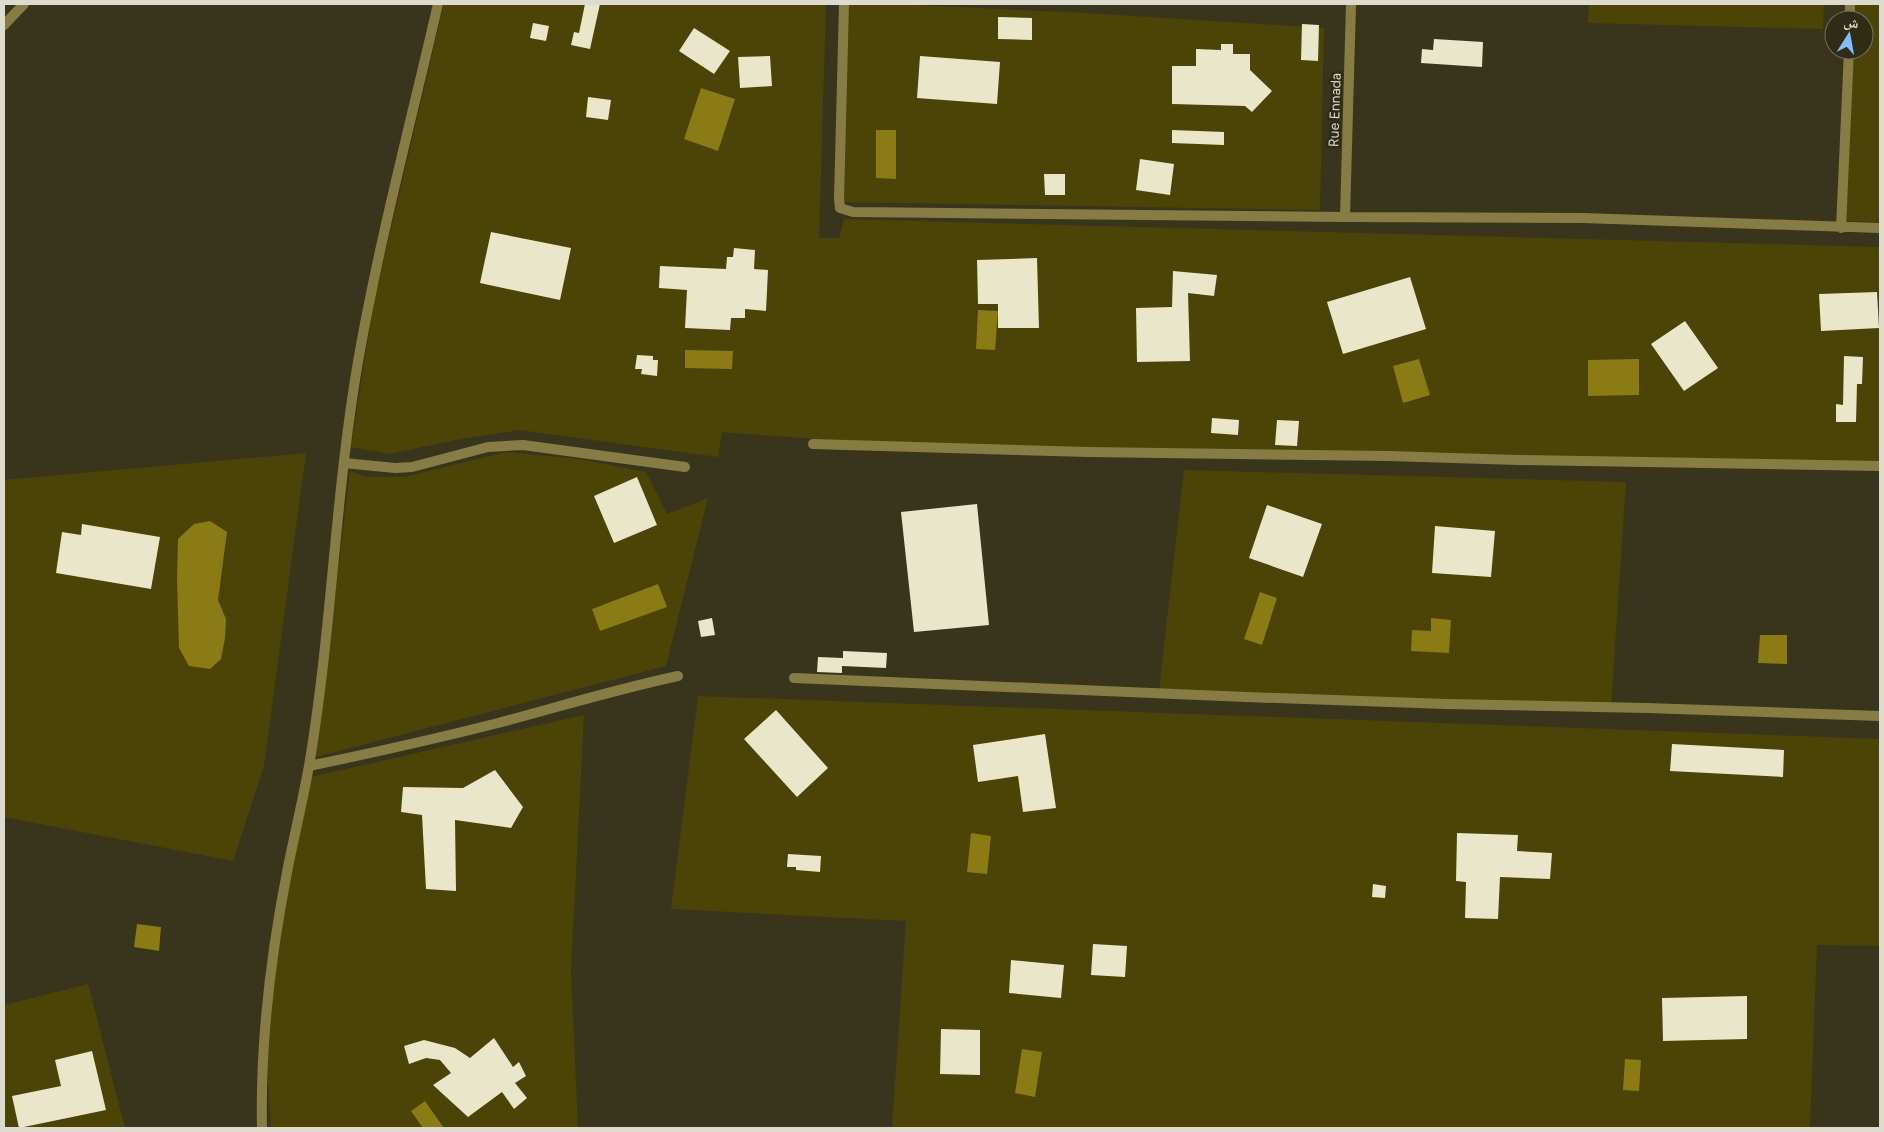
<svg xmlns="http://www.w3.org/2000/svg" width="1884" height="1132" font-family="Figtree,'Noto Naskh Arabic',sans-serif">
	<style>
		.green { fill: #4c4306 }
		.water { fill: #8b7b14 }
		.building { fill: #eae6c9 }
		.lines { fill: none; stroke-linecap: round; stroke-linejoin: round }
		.street { stroke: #877d44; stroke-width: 10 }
		.labels { text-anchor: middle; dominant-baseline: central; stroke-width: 5; stroke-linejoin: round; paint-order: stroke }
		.street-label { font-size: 14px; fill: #dddbcd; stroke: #2f2b14 }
	</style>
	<rect width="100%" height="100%" fill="#39351d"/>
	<!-- green -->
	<path class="green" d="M 444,4 L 826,4 L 819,238 L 839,238 L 844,219 L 1880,247 L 1880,464 L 1076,450 L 841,441 L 722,432 L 718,457 L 519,430 L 456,440 L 390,454 L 351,447 L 374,301 Z
		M 849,4 L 891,4 L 1086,13 L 1324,28 L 1320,210 L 842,202 Z
		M 1589,4 L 1824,4 L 1823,29 L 1588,23 Z
		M 1852,4 L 1880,4 L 1880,222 L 1845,221 L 1850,50 L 1864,50 L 1864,20 L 1851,20 Z
		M 506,452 L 579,459 L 646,472 L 667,514 L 708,498 L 666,666 L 316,757 L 350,471 L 367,477 L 404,477 Z
		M 306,453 L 264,766 L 233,861 L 4,817 L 4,480 Z
		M 1184,470 L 1626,482 L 1611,705 L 1159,690 Z
		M 698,696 L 1880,739 L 1880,946 L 1817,945 L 1810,1128 L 892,1128 L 906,921 L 671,909 Z
		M 584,715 L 571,970 L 578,1128 L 271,1128 L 263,1005 L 311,777 Z
		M 88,984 L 125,1128 L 4,1128 L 4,1005 Z"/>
	<!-- water -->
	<path class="water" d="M 701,88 L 735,99 L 718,151 L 684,139 Z
		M 876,130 L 896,130 L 896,179 L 876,178 Z
		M 978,310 L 998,311 L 995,350 L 976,349 Z
		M 685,350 L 733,351 L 732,369 L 685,368 Z
		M 1419,359 L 1430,395 L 1403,403 L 1393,366 Z
		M 1639,359 L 1639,395 L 1588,396 L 1588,360 Z
		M 210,521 L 227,532 L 218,600 L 226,619 L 225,638 L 221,659 L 210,669 L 189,666 L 179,648 L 177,579 L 178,539 L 194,524 Z
		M 658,584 L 667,607 L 600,631 L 592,609 Z
		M 1260,592 L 1277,598 L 1262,645 L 1244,639 Z
		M 1431,618 L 1451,620 L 1449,653 L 1411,651 L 1412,630 L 1431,631 Z
		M 1760,635 L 1787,635 L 1787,664 L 1758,663 Z
		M 971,833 L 991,836 L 987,874 L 967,872 Z
		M 137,924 L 161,927 L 159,951 L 134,947 Z
		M 1022,1049 L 1042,1052 L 1035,1097 L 1015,1093 Z
		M 1625,1059 L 1641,1060 L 1639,1091 L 1623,1090 Z
		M 425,1101 L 444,1128 L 423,1128 L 411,1111 Z"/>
	<!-- building -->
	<path class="building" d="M 585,4 L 600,4 L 590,49 L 571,45 L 574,32 L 579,33 Z
		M 998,17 L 1032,18 L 1032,40 L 998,39 Z
		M 533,23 L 549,26 L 546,41 L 530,38 Z
		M 1302,24 L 1319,25 L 1318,61 L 1301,60 Z
		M 694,28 L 730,51 L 714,74 L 679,51 Z
		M 1434,39 L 1483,42 L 1482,67 L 1421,63 L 1422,49 L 1433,50 Z
		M 1221,44 L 1233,44 L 1233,54 L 1250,54 L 1250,70 L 1272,91 L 1252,112 L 1245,106 L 1172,104 L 1172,66 L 1196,66 L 1196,49 L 1221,50 Z
		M 770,56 L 772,86 L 740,88 L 738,57 Z
		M 920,56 L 1000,62 L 997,104 L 917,98 Z
		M 588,97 L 611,100 L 608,120 L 586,117 Z
		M 1172,130 L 1224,132 L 1224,145 L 1172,143 Z
		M 1140,159 L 1174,164 L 1170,195 L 1136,190 Z
		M 1044,174 L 1065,174 L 1065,195 L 1045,195 Z
		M 491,232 L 571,248 L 560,300 L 480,283 Z
		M 734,248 L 755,250 L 754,269 L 768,270 L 766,311 L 745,309 L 745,318 L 731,318 L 730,330 L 685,328 L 687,290 L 659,288 L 660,266 L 726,269 L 727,257 L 733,257 Z
		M 1037,258 L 1039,328 L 998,328 L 998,304 L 978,304 L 977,260 Z
		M 1173,271 L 1217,275 L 1214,296 L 1188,293 L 1190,361 L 1137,362 L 1136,308 L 1172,307 Z
		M 1410,277 L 1426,329 L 1343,354 L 1327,302 Z
		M 1877,292 L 1879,328 L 1821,331 L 1819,294 Z
		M 1685,321 L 1718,368 L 1684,391 L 1651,344 Z
		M 637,355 L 653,356 L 653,360 L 658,360 L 657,376 L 641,374 L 642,369 L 635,369 Z
		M 1844,356 L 1863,357 L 1862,384 L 1857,384 L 1856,422 L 1836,422 L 1836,404 L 1843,405 Z
		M 1212,418 L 1239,420 L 1238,435 L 1211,433 Z
		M 1277,420 L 1299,421 L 1297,446 L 1275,445 Z
		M 637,477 L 657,525 L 614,543 L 594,496 Z
		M 977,504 L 989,625 L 914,632 L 901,512 Z
		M 1267,505 L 1322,524 L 1303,577 L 1249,558 Z
		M 82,524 L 160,537 L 151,589 L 56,573 L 62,532 L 81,535 Z
		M 1435,526 L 1495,531 L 1491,577 L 1432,573 Z
		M 712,618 L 715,635 L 701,637 L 698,621 Z
		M 843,651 L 887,653 L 886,668 L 842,666 L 842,673 L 817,672 L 818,657 L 843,658 Z
		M 776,710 L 828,768 L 797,797 L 744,739 Z
		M 1045,734 L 1056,808 L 1023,812 L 1018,776 L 978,782 L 973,745 Z
		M 1672,744 L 1784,750 L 1783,777 L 1670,771 Z
		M 495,770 L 523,807 L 511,828 L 455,820 L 456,891 L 426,889 L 422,815 L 401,812 L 403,787 L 463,788 Z
		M 1457,833 L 1518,835 L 1517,851 L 1552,853 L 1550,879 L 1500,877 L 1498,919 L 1465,918 L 1466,882 L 1456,881 Z
		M 788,854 L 821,856 L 820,872 L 796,870 L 796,867 L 787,867 Z
		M 1373,884 L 1386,886 L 1385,898 L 1372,897 Z
		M 1093,944 L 1127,946 L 1125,977 L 1091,975 Z
		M 1011,960 L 1064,965 L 1061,998 L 1009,993 Z
		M 1747,996 L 1747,1039 L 1663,1041 L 1662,998 Z
		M 941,1029 L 980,1030 L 980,1075 L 940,1074 Z
		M 494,1038 L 513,1067 L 519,1062 L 526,1076 L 515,1083 L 527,1098 L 514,1109 L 502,1092 L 468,1117 L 433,1085 L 451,1073 L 440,1060 L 426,1058 L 409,1064 L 404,1046 L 424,1040 L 455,1048 L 470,1058 Z
		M 92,1051 L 106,1110 L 19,1128 L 12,1096 L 61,1086 L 55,1060 Z"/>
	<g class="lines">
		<!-- street -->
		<path class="street" d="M 844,4 L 839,199 L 840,208 L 853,212 L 1345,217 L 1583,218 L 1880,228
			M 1850,20 L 1850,4
			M 4,25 L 24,4
			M 1345,217 L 1351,4
			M 1841,228 L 1849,50
			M 813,444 L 1089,452 L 1389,456 L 1518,460 L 1880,466
			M 344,463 L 395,468 L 412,467 L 488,447 L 523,445 L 685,467
			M 794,678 L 1246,697 L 1446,704 L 1647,708 L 1880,716
			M 309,766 C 372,753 435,739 498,723 C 558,707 617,689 678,676
			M 262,1128 C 260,1040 271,953 288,867 C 295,833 303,799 309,766 C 332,630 335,492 359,356 C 380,238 411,121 438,4"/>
	</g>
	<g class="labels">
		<!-- street labels -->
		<g class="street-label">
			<text transform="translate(1335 110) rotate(-88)">Rue Ennada</text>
		</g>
	</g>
	<!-- border -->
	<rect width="1884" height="1132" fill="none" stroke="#dddbcd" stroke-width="10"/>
	<!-- north arrow -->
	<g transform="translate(1849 35) rotate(11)"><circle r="24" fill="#2f2b14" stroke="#75715e"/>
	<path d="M0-4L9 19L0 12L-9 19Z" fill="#81bdfa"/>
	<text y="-8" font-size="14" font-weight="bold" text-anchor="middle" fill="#dddbcd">ش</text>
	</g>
</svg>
